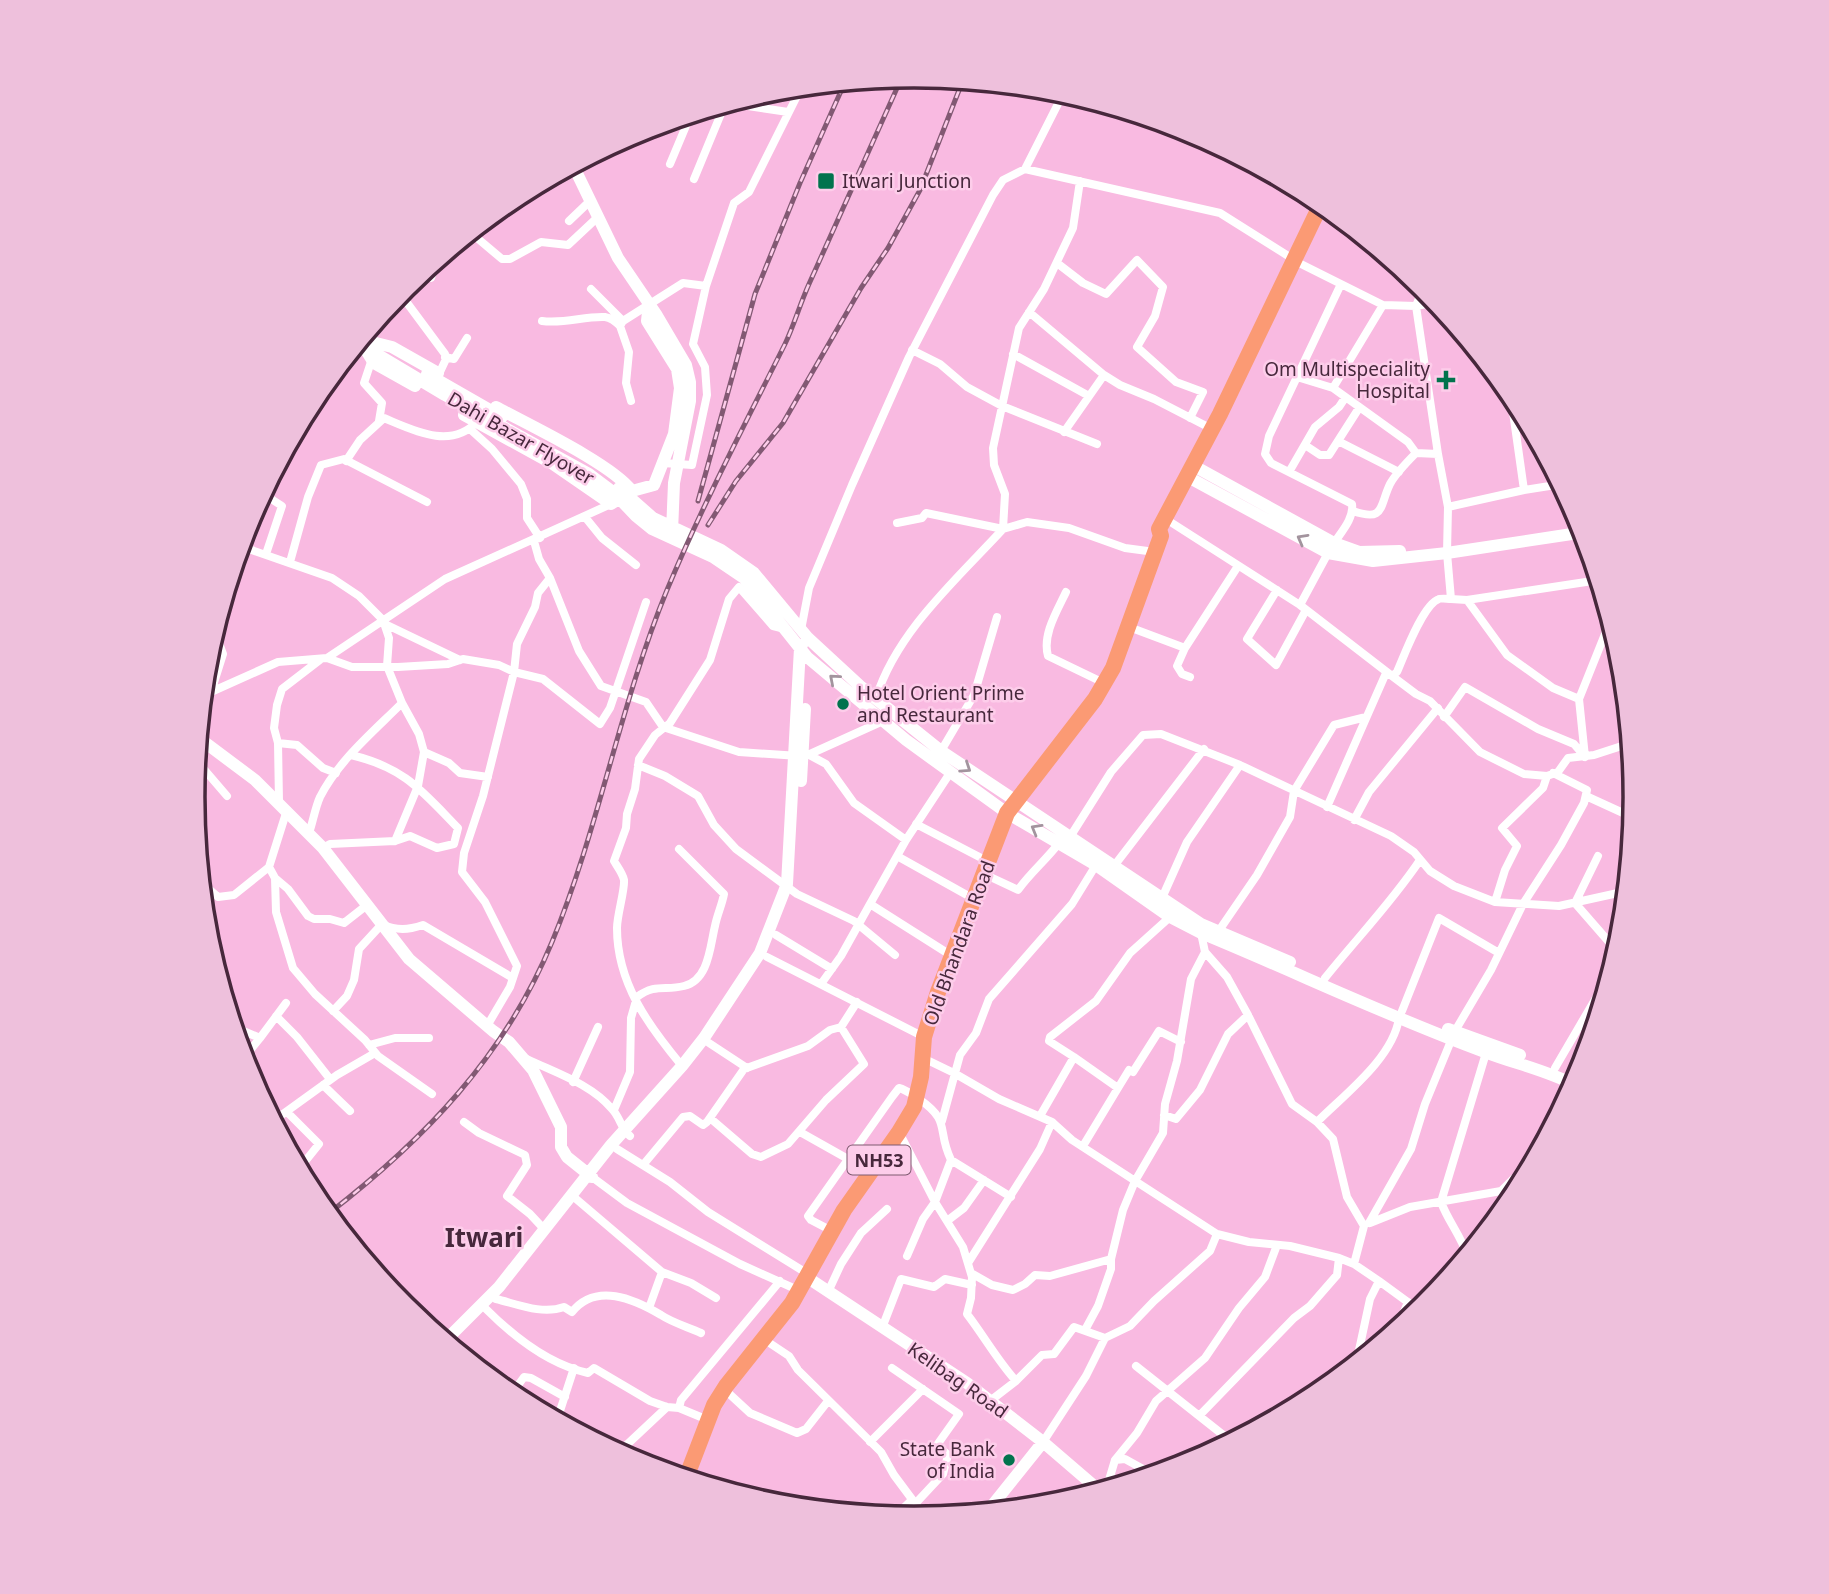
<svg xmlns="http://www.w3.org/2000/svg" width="1829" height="1594" font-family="'Noto Sans',sans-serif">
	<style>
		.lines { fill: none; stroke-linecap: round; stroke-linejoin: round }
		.street { stroke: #fff; stroke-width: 8 }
		.secondary { stroke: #fff; stroke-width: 12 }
		.highway { stroke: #fb9a74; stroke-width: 16 }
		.rail-casing { stroke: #825973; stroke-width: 5 }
		.rail { stroke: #fdcdea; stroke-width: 2.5; stroke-dasharray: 8; stroke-linecap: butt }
		.oneway { stroke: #a3949e }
		.poi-dot { fill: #01734d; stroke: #fdcdea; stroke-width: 2.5 }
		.labels { text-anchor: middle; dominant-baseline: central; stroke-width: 5; stroke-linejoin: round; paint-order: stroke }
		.shield { fill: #fdcdea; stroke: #7e5a70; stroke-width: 2 }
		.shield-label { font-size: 18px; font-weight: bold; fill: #47283c }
		.poi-label { font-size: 19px; fill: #47283c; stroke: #fdcdea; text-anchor: start }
		.street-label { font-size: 19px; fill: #47283c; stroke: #fdcdea }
		.district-label { font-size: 26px; font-weight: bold; fill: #47283c; stroke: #fdcdea }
		.rim { fill: none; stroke: #47283c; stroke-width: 3.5 }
	</style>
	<rect width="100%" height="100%" fill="#f9bae1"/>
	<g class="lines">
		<!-- street -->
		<path class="street" d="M 1064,92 L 1025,169 L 1220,213 L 1301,264 L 1383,305 L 1416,306 L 1437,302
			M 728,103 L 788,112
			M 670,164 L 691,114
			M 694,179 L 725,104
			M 1080,181 L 1073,228 L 1044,289 L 1019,328 L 993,448 L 994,465 L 1005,494 L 1003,529 L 1027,522 L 1069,528 L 1125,548 L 1155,552
			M 569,221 L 591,200
			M 470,232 L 502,259 L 510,259 L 541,242 L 568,245 L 599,216
			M 454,246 L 459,245 L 466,236
			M 1057,263 L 1083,283 L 1106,294 L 1137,260 L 1163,287 L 1155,316 L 1137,347 L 1176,382 L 1203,392 L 1190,418
			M 418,275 L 431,278 L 437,260
			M 591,289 L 623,321
			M 399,292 L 445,354 L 446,359 L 439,374
			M 1029,312 L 1104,375
			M 542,321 C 565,324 584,316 605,317 C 612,318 616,322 620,326
			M 912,350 L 940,364 L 967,387 L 1002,406 L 1097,444
			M 1013,354 L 1089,396
			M 445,357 L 454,359 L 467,338
			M 372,359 L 364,383 L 382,403 L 379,421
			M 1297,377 L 1333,388 L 1408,442 L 1416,453
			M 1333,388 L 1383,305
			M 1510,391 L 1524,490
			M 631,401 L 626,383 L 629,352 L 620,326 L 623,321 L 683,283 L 706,286
			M 470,429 L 492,449 L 521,484 L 527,499 L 527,518 L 540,538
			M 1064,432 L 1104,375 L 1120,385 L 1154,399 L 1212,429
			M 1338,441 L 1399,472
			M 1305,445 L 1320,455 L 1329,455 L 1359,408
			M 346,461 L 360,440 L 384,418 C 413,430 450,450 477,422
			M 663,463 L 692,465 L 707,395 L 705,367 L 693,344 L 706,286 L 734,203 L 749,192 L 802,86
			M 1289,472 L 1315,427 L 1339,407 L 1345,398
			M 262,493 L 282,506 L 266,554
			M 1448,507 L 1524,490 L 1562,484
			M 1353,511 C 1385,522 1379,507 1390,484 C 1396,473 1407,462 1416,453 L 1438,454
			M 585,517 L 602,538 L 636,565
			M 897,523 L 922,518 L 926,513 L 1003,529
			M 1172,523 L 1300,605 L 1328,553
			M 534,541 L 539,559 L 550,578 L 579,651 L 601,686 L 646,702 L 663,727 L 739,752 L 799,756
			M 1334,543 C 1342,531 1354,518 1352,504 L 1271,463 L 1265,454 L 1269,436 L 1341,284
			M 240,546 L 332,578 L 359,596 L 383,620 L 389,638 L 387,666 L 402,703 C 373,732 339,760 320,797 C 315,808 313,822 309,833
			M 290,562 L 308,497 L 321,465 L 344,459 L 427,502
			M 1277,590 L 1247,639 L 1276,665 L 1306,610
			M 1066,592 C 1057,611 1042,635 1048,656 L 1104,683
			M 1451,599 L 1467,600 L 1507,655 L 1553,688 L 1579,699 L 1585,757
			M 1467,600 L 1599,580
			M 1300,605 L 1392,676 L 1397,672 C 1404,656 1423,604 1439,599 C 1440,598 1450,599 1451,599 L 1447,553 L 1448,507 L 1438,454 L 1416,306 L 1424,286
			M 385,624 L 460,660
			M 1129,627 L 1185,648 L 1177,666 L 1182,674 L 1190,677
			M 801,630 L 809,588 L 852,485 L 909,357 L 993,195 L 1003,180 L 1025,169
			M 1185,648 L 1238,566
			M 327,658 L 445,579 L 611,504
			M 1392,676 L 1416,694 L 1430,701 L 1480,752 L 1524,774 L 1547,776 L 1558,772 L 1568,758 L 1594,755 L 1631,743
			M 211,692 L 223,654 L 214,630
			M 876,698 C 897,631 957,579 1003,529
			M 1579,699 L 1611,619
			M 402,703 L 419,734 L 424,752 L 449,763 L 460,773 L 488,777
			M 201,714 L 211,692 L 278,662 L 327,658 L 352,667 L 398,667 L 448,664 L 463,659 L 499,665 L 514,672 L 543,679 L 600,724 L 610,708 L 646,602
			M 1444,717 L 1465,687 L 1538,729 L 1574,744 L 1585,757
			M 278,743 L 297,745 L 323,768 L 336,773
			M 800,750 L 826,764 L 854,803 L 906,840 L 950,773
			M 941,751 L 974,695 L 997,617
			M 810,754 L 883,721
			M 196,760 L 227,796
			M 638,765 L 665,776 L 698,796 L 714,825 L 736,849 L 797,894 L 854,921 L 895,955
			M 1586,796 L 1634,818
			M 279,802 L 278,743 L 274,728 L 277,705 L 282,689 L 321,659
			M 1327,807 L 1386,673
			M 287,810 L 269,867 L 275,878 L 276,912 L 293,968 L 315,994 L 365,1040 L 378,1056 L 432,1094
			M 1354,820 L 1369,792 L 1438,708
			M 916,824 L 989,862
			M 1070,837 L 1111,772 L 1143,735 L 1161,734 L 1240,765 L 1391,836 L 1414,852 L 1430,871 L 1454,886 L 1495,902 L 1559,906 L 1627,891
			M 906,840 L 870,904 L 952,956
			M 395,841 L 418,786 L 424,752
			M 323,848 L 330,844 L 395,841 L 410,836 L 437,848 L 454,844 L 458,828 C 421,790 405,768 351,755
			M 897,856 L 974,899
			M 1598,856 L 1575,903 L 1616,950 L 1616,960
			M 1114,866 L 1204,749
			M 984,874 L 1018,890 C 1030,873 1046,860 1059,843
			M 275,878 L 288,889 L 308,916 L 314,919 L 330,919 L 344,923 L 367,905
			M 201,882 L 218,897 L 234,895 L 269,867
			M 1162,898 L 1187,842 L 1240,765
			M 1495,902 L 1505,870 L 1517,846 L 1502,828 L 1543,788 L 1547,776
			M 1218,932 L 1257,875 L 1290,817 L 1294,791 L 1334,725 L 1366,717
			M 776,935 L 832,969
			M 767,957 L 924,1037
			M 1325,978 C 1357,938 1392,902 1420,860
			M 821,984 L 841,956 L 870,904
			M 333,1011 L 347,996 L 354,980 L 359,949 L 382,924 C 397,931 408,930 423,925 L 513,978
			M 1402,1011 L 1439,918 L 1499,953
			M 276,1016 L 297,1037 L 330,1079
			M 487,1026 L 510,987 L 517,966 L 485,902 L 462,872 L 464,853 L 483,796 L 514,672 L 517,644 L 535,607 L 538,593 L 550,578
			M 234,1027 L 260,1038 L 286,1003
			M 709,1043 L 747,1068
			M 369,1045 L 395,1038 L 429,1038
			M 1074,1057 L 1049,1041 L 1050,1037 L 1096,1001 L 1130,953 L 1170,917
			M 923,1058 L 954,1073 L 999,1099 L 1052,1122 L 1072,1140 L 1217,1234 L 1249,1242 L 1290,1246 L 1339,1258 L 1354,1264 L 1364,1226 L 1347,1197 L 1333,1139 L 1317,1122 L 1292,1104 L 1248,1015 L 1227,977 L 1205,952 L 1201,933
			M 527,1059 C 556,1073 591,1084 612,1109 C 620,1117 621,1129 630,1136
			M 244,1061 L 247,1054 L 260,1038
			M 682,1066 C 648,1025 617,983 617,928 C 617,915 625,890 624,880 C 623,874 617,866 614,861 L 626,828 L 627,814 L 635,789 L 639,759 L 655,735 L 670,723 L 710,660 L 729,599 L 739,587 L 773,626 L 785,629
			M 1555,1068 L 1614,967
			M 573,1082 L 598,1027
			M 323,1085 L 350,1111
			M 614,1110 L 630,1072 L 631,1018 L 637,997 C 656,983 665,991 684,986 C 709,980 710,946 715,926 C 717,915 722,905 724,894 L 679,849
			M 287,1112 L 319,1144 L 299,1169
			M 1164,1115 L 1176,1119 L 1200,1090 L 1228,1034 L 1248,1015
			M 1040,1116 L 1074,1057 L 1118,1088 L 1129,1070 L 1133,1072 L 1159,1031 L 1181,1042
			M 710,1118 L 752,1154 L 761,1157 L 788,1144 L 826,1100 L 864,1064 L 841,1027
			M 272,1119 L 283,1114 L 337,1075 L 375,1053
			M 942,1121 L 960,1055 L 976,1033 L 989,999 L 1072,904 L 1096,865
			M 464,1122 L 479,1133 L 525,1155 L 527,1165 L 507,1196 L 530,1214 L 544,1229
			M 1317,1122 C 1345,1094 1393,1058 1399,1018
			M 800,1132 L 848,1159
			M 899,1132 L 935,1202 L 963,1247 L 972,1277 L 971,1298 L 967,1314 C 984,1336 997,1360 1016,1381 L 990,1401
			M 1083,1146 L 1118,1088
			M 617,1149 L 670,1182 L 708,1212 L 808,1274
			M 951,1160 L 1011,1197
			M 643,1165 L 683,1117 L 690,1116 L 703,1125 L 707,1122 L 744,1069 L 808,1046 L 830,1030 L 841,1027 L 857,1002
			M 592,1177 L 627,1203 L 740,1264 L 800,1291
			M 575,1198 L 662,1272 L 649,1308
			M 1514,1199 L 1501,1191 L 1514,1178 L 1528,1173
			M 947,1221 L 964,1208 L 984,1180
			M 1369,1223 L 1411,1149 L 1425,1104 L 1455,1031 L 1491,970 L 1523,904 L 1561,845 L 1584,803 L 1587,790 L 1553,773
			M 1370,1223 L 1410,1207 L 1501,1191
			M 832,1231 L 811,1220 L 808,1216 L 892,1097 L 899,1088 C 907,1090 912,1095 919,1099 C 952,1122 936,1129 951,1160 L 935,1202 L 923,1219 L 907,1256
			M 1467,1255 C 1461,1236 1448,1221 1441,1202 L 1486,1053
			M 968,1263 L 1040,1149 L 1052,1122
			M 1354,1264 L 1379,1281 L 1370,1299 L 1356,1364
			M 662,1272 L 691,1283 L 716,1298
			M 971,1273 L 992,1285 L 1013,1290 L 1025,1284 L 1035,1275 L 1050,1276 L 1111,1259
			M 1379,1281 L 1420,1311
			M 828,1292 L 841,1264 L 861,1233 L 887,1209
			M 496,1299 C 517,1304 542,1315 564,1307 L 572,1312 C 596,1282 634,1299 661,1315 C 673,1323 688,1327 701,1333
			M 486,1309 C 513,1336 550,1365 588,1373 L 594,1368 L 650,1401 L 667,1407 L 679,1408 L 708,1420
			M 882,1328 L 901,1279 L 934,1287 L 945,1279 L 972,1285
			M 1085,1330 L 1098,1306 L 1111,1269 L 1111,1259 L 1123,1210 L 1135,1181 L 1163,1133 L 1165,1104 L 1177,1061 L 1191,979 L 1205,952
			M 1396,1331 L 1408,1302
			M 765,1340 L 789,1356 L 798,1370 L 881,1452 L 894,1475 L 926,1518
			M 1136,1366 L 1227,1438 L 1229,1443
			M 892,1368 L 959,1414 L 937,1445 L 948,1455 L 943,1474 L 915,1504
			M 1016,1381 L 1042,1355 L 1054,1354 L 1074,1327 L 1105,1338
			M 724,1389 L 750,1413 L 797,1433 L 806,1429 L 828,1401
			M 511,1395 L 524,1377 L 531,1378 L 565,1397
			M 679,1408 L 681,1400 L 780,1281
			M 1199,1416 L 1294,1318 L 1310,1306 L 1337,1275 L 1339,1258
			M 557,1420 L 574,1368
			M 870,1442 L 923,1389
			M 1043,1442 L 1086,1376 L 1105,1338 L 1130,1326 L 1154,1301 L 1210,1251 L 1217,1234
			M 618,1453 L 667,1407
			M 1115,1460 L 1137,1433 L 1156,1401 L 1205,1358 L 1239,1308 L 1265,1277 L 1277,1245
			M 1106,1490 L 1115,1460 L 1125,1459 L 1154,1475
			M 994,1503 L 1010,1509
			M 894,1517 L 912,1500"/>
		<!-- secondary -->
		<path class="secondary" d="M 573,165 L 618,258 L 656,314 L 686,365 L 690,382 L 690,401 L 674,483 L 672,532
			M 363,336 L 372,342 L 392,347 L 438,373
			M 358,343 L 445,395 L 589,474 L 613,492 L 636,516 L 652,529 L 713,557 L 744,578 L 807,657 L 906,740 L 1007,813 L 1096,865 L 1170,917 L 1201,933 C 1296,972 1389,1017 1485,1052 C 1516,1064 1546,1070 1575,1085
			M 366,350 L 374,363 L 415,386
			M 427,374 L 502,417
			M 496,407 C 529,425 612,464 632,491
			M 464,415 L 553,464 L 611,504 L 632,491 L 654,485 L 674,434 L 680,388 L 677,369 L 647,321 L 649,303
			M 1194,466 L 1334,543 L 1359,552 L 1400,551
			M 1188,477 L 1328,553 L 1373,561 L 1447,553 L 1585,532
			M 619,488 L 653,518 L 721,550 L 754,573 L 808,638 L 860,686 L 941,751 L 1201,924 L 1290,962
			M 199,738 L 255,780 L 323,848 L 409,959 L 493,1031 L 509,1042 L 533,1070 L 561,1127 L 561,1147 L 567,1157 L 592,1177
			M 801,781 L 805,709
			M 1448,1029 L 1520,1055
			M 808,1278 L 967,1383 L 1043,1442 L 1100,1491
			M 445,1341 L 499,1287 L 611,1145 L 682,1066 L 704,1038 L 760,953 L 787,884 L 800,648 L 802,645
			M 987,1512 L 1043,1442"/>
		<!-- highway -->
		<path class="highway" d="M 686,1478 L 714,1405 L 726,1386 L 792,1303 L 844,1210 L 899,1132 L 914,1107 L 921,1077 L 924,1037 L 938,992 L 1007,813 L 1095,699 L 1113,668 L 1161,536 L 1159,529 L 1220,414 L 1322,202"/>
		<defs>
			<path id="rail" d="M 698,501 L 755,294 L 800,183 L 845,82
				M 708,525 L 736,481 L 783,423 L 861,288 L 888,248 L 920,190 L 963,80
				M 328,1214 C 424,1140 505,1056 552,942 C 599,828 620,704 667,590 C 702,506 744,426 785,344 C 794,325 800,304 809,284 C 840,215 871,146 902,77"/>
		</defs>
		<!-- rail casing -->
		<use href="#rail" class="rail-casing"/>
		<!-- rail -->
		<use href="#rail" class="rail"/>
	</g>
	<!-- one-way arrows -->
	<defs><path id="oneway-chevron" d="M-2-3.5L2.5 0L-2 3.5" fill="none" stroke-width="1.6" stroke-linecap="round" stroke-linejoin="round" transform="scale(1.75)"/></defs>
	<g class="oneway">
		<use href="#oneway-chevron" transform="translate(1302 539) rotate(-151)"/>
		<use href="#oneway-chevron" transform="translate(834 679) rotate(-139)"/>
		<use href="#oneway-chevron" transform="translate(966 768) rotate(34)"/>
		<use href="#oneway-chevron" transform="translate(1036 829) rotate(-150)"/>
	</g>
	<!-- markers -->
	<g class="poi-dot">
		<rect x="817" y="172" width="18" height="18" rx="3.5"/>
		<path d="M1442.5 369.5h7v7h7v7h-7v7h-7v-7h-7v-7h7z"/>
		<circle cx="843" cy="704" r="7"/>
		<circle cx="1009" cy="1460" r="7"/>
	</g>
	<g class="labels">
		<!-- shield labels -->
		<rect class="shield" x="847.5" y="1145.5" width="63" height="29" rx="5"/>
		<g class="shield-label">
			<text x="879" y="1160">NH53</text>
		</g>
		<!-- poi labels -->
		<g class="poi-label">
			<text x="842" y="181">Itwari Junction</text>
			<text x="1430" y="369" text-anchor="end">Om Multispeciality<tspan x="1430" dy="22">Hospital</tspan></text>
			<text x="857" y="693">Hotel Orient Prime<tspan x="857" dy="22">and Restaurant</tspan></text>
			<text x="995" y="1449" text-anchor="end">State Bank<tspan x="995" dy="22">of India</tspan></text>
		</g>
		<!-- street labels -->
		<g class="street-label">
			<text transform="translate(521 438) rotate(30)">Dahi Bazar Flyover</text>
			<text transform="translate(959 943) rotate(-70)">Old Bhandara Road</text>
			<text transform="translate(958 1380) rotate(35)">Kelibag Road</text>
		</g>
		<!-- district labels -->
		<g class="district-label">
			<text x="484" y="1237">Itwari</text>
		</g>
	</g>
	<!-- crop -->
	<path d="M0 0H1829V1594H0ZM205 797a709 709 0 1 1 1418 0a709 709 0 1 1-1418 0Z" fill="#eec0dc" fill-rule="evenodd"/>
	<path class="rim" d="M205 797a709 709 0 1 1 1418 0a709 709 0 1 1-1418 0Z"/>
</svg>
